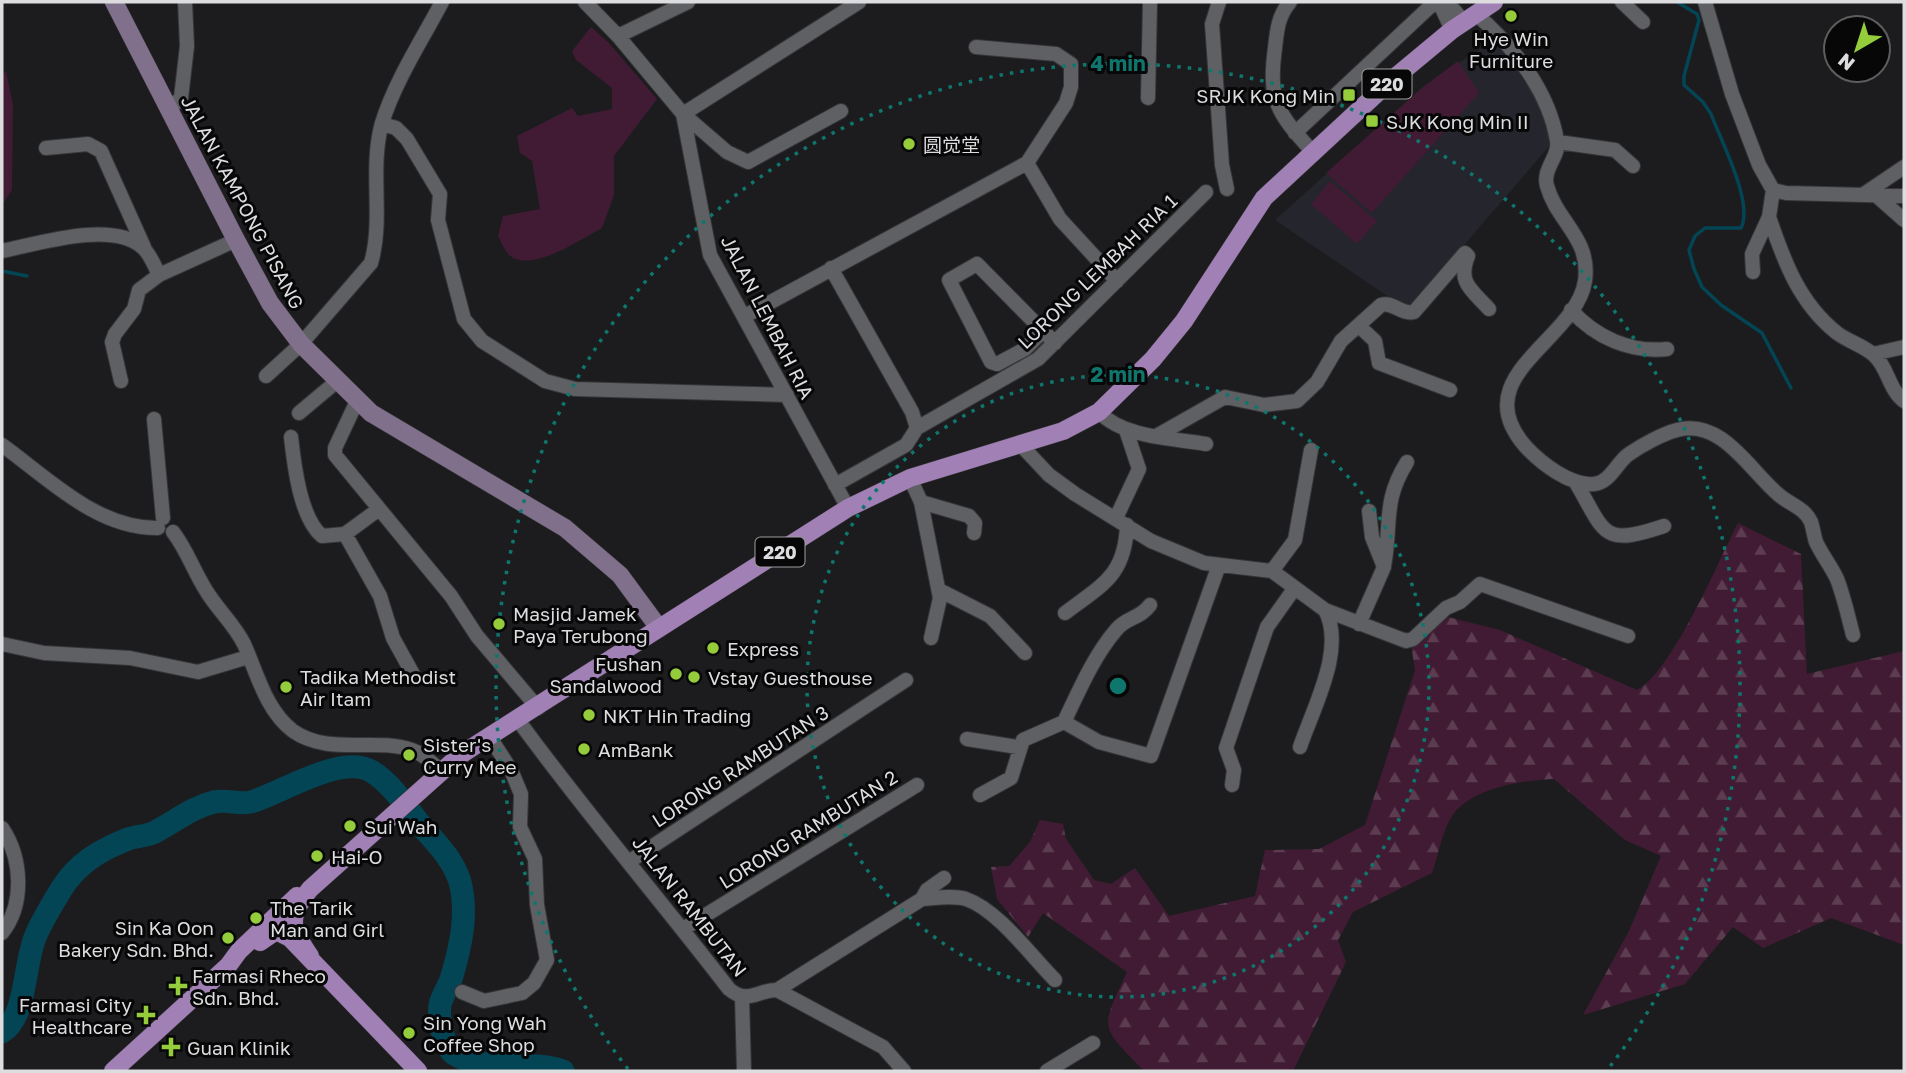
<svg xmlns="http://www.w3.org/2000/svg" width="1906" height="1073" font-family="'Golos Text','Noto Sans SC',sans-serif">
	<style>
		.built { fill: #24252d }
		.grass { fill: #411b33 }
		.forest { fill: url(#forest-firs) }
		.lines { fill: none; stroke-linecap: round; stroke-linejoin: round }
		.stream { stroke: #034555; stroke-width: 3.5 }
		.river { stroke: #034555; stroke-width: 23 }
		.minor-casing { stroke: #363638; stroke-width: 16 }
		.secondary-casing { stroke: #363638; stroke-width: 19 }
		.primary-casing { stroke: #363638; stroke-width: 19 }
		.minor { stroke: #5f6063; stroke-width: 14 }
		.secondary { stroke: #80708c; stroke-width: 18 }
		.primary { stroke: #a180b5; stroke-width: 18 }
		.ring { fill: none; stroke: #0f766e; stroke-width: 3.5; stroke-dasharray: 3.5 7 }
		.poi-dot { fill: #95cc3b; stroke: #070708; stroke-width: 2.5 }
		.labels { text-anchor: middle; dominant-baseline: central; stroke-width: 6; stroke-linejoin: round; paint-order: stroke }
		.shield { fill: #070708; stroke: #9d9d9f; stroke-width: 2 }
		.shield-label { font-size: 18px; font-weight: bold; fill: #dddde0 }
		.poi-label { font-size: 19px; fill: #dddde0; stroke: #070708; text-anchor: start }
		.street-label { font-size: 19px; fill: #dddde0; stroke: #070708 }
		.centre { fill: #0f766e; stroke: #070708; stroke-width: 3.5 }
		.ring-label { font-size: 21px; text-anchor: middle; font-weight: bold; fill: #0f766e; stroke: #070708; stroke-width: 6; stroke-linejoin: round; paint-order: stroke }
	</style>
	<defs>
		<pattern id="forest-firs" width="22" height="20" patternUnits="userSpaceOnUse" patternTransform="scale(1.75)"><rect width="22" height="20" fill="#411b33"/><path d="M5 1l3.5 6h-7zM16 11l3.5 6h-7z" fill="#5c3c50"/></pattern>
	</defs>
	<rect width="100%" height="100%" fill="#1c1c1f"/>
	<!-- built -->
	<path class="built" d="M 1493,40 L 1539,98 L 1552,143 L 1408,310 L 1275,220 L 1423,87 Z"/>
	<!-- grass -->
	<path class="grass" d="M 591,27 L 609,43 L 657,99 L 614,156 L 614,195 L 602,228 C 581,239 531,274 509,255 C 505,251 501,242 498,236 L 503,216 L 540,209 L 532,161 L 520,153 L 517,136 L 572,108 L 578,116 L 612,109 L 612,88 L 576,60 L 572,51 Z
		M 1458,61 L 1479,93 L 1372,213 L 1326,173 L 1423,87 Z
		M 6,71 L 13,104 L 12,190 L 2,205 L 2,75 Z
		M 1330,181 L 1377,221 L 1357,244 L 1311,204 Z"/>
	<!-- forest -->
	<path class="forest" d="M 1738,523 L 1801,554 L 1807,674 L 1904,651 L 1904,945 L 1831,918 L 1763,948 L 1733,927 L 1685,984 L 1583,1015 L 1629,931 L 1661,856 L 1625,840 L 1554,779 C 1524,780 1470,788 1452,816 C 1442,831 1438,856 1432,873 L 1353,912 L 1338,940 L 1346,962 L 1293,1071 L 1144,1071 C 1099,1024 1100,1031 1127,972 L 1043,913 L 1028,937 L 997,899 L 991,867 L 1009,866 L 1030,842 L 1040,820 L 1063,824 L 1066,839 L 1094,880 L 1111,884 L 1135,868 L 1169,916 L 1255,896 L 1265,850 L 1319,849 L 1365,825 L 1415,670 L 1411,645 L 1444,616 L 1500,630 L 1637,690 C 1672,672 1718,562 1738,523 Z"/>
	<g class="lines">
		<!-- stream -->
		<path class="stream" d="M 1677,2 L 1697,14 L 1699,20 L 1684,76 L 1684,85 L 1703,102 L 1711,114 C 1721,141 1754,203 1741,228 L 1705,228 L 1695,236 L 1689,250 L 1694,269 L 1702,287 L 1721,305 L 1762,333 L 1791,388
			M 2,271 L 27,276"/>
		<!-- river -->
		<path class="river" d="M 2,1032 C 27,1017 24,961 36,935 C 43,919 53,903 62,888 C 78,863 100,850 128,839 C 136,836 146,836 153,833 C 175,822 190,808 214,802 C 226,799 240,805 251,802 C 282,793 340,754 371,771 C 390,782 405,805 418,822 C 434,841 453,858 460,882 C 468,913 461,945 452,976 C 450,985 442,995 440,1005 C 438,1019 443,1045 454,1054 C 483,1073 530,1059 563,1071"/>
		<defs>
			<path id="minor" d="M 585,2 L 618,36 L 683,114 L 710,255 L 848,508
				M 1219,2 L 1212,24 L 1222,165 L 1227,189
				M 1290,2 C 1278,16 1277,30 1275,48 C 1268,100 1277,113 1312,151
				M 1439,2 L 1452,30
				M 1622,2 L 1643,22
				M 1705,2 L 1732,94 L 1759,165 L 1773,190 L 1786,193 L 1904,196
				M 1441,4 L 1454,10 L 1464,22
				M 1476,14 C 1513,46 1549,91 1557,141 C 1560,156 1542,169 1547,186 C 1557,222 1591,238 1585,281 C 1576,341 1463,376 1526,447 C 1541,463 1570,486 1594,484 C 1610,483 1617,462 1629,454 C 1642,445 1662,434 1677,430 C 1722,418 1750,471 1779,495 C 1789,504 1805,508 1811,522 C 1813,528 1814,536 1816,542 C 1822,555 1831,566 1837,579 C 1844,597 1848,616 1853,635
				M 618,36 L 688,2
				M 1148,98 L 1150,2
				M 169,109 L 181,98 L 187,46 L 185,2
				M 841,111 L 748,162 L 727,152 L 683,114 L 859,2
				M 382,124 L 396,128 L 407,139 L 440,194 L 438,220 L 464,319 L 482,341 L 545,381 L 575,389 L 787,395
				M 1295,133 L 1435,2
				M 1558,142 L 1615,150 L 1633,166
				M 46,148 L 88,144 L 101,151 L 144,247
				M 1027,163 L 1060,219 L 1117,281
				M 1864,194 L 1904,167
				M 1878,197 L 1904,220
				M 1769,217 C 1784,261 1799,303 1837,333 C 1849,342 1865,346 1875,356 C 1888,368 1889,390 1904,401
				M 2,251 C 37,244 112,220 142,247 C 150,253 155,267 159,275
				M 831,268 L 912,412 L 917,428
				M 1753,272 L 1752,254 L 1769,217 L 1773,190
				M 1571,310 C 1595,337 1630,353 1667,349
				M 745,316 L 1027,163 L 1066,103 L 1071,87 L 1071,64 L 1056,54 L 976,47
				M 1359,326 L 1375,341 L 1379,363 L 1450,390
				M 1043,331 L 1025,349 L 997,364 L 991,362 L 949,280 L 977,264 L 1055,343
				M 1873,354 L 1904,347
				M 266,376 L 301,344 L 371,263 C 384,218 369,169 382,123 C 395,81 422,40 442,2
				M 121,381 L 112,342 L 115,334 L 134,309 L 139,290 L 159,275 L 236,240
				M 357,401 L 335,448 L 335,455 L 451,596 L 477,636 L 538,708
				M 1099,412 C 1124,438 1172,438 1206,444
				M 299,413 L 336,382
				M 154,419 L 163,518
				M 1158,435 L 1225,397 L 1264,405 L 1297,401 L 1317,382 L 1341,341 L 1381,305 C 1393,301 1401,315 1414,312 L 1465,253 L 1468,256 C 1457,283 1472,290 1489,309
				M 291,437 C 294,464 300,518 322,536 L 345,534 L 380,596 L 393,638 L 414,676
				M 1019,443 L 1049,475 L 1075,494 L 1151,541 L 1204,563 L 1272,571 L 1325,610 L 1406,641 L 1413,639 L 1446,608 L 1460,602 L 1480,584 L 1628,636
				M 2,445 C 48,478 97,529 158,528
				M 910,478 L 921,502 L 969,516 L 975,523 L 974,533
				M 1575,481 C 1606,534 1601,547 1664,526
				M 835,485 L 906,445 L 917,428 L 1038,359 L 1206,192
				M 921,502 L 940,598 L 931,638
				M 1116,518 L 1139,469 L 1126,430
				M 173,532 C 187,550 194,572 207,592 C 218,610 234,624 244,644 C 257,673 266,711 293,731 C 329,756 373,737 412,750 C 424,754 433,764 442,772
				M 345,534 L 379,509
				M 1384,566 C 1392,524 1382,502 1407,462
				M 1272,571 L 1295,540 L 1311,450
				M 939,590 L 990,616 L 1025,653
				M 1065,613 C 1102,585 1125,576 1127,525
				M 1359,624 L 1384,567 L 1372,537 L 1369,511
				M 2,644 L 44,653 L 130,658 L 198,672 L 248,657
				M 518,720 C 585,812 659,898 729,989 C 748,1005 757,990 777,990 L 883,1047 L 904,1071
				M 1064,722 L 1099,742 L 1151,756 L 1219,565
				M 967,739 L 1018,747
				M 1300,747 C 1313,708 1346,649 1325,610
				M 1232,785 L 1234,770 L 1226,748 L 1267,627 L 1294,589
				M 980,795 L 1011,778 L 1023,740 L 1064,722 C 1079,691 1093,657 1116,630 C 1126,617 1140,619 1150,605
				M 2,828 C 22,858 25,904 2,933
				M 630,861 L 906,680
				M 922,899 C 936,898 953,895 966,899 C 998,910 1031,956 1055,980
				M 683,929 L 917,785
				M 777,990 L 922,899 L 927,890 L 944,878
				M 462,992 L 484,1001 L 522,993 L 534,983 L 547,960 L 537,905 L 535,859 L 520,827 L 521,794 L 511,770 L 489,736
				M 742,997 L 744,1071
				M 1047,1071 L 1093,1043"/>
			<path id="secondary" d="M 114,2 L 236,240 L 270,303 L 301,344 L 371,413 L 565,528 L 620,575 L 659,628"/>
			<path id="primary" d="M 260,942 L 276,931 L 290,938 L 418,1071
				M 310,956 C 290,927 287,918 310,889 L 459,756 L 482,741 L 848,508 L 910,478 L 1063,431 L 1099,412 L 1153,359 L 1184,321 L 1264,198 L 1387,84 L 1452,30 L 1494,2
				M 113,1071 L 228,966 L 239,951 L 297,896"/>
		</defs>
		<!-- minor casing -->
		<use href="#minor" class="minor-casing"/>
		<!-- secondary casing -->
		<use href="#secondary" class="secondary-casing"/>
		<!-- primary casing -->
		<use href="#primary" class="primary-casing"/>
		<!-- minor -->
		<use href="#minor" class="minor"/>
		<!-- secondary -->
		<use href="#secondary" class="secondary"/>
		<!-- primary -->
		<use href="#primary" class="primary"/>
	</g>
	<!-- distance rings -->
	<g class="ring">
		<circle cx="1118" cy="686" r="311"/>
		<path d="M628 1069A622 622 0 1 1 1608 1069"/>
	</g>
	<!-- markers -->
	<g class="poi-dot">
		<circle cx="1511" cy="16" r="7"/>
		<rect x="1342" y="88" width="14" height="14" rx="3.5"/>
		<rect x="1365" y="114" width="14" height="14" rx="3.5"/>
		<circle cx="909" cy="144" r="7"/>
		<circle cx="499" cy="624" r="7"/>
		<circle cx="713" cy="648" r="7"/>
		<circle cx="676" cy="674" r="7"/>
		<circle cx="694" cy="677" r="7"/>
		<circle cx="286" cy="687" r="7"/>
		<circle cx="589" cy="715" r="7"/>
		<circle cx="584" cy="749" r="7"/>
		<circle cx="409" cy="755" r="7"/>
		<circle cx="350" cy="826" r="7"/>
		<circle cx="317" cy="856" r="7"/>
		<circle cx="256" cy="918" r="7"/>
		<circle cx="228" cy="938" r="7"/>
		<path d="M174.5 975.5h7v7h7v7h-7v7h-7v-7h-7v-7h7z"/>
		<path d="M142.5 1004.5h7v7h7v7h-7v7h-7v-7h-7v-7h7z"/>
		<circle cx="409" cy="1033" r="7"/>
		<path d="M167.5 1036.5h7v7h7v7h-7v7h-7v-7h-7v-7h7z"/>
	</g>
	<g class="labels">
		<!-- shield labels -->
		<g class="shield">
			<rect x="1362.5" y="69.5" width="49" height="29" rx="5"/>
			<rect x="755.5" y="537.5" width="49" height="29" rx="5"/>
		</g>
		<g class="shield-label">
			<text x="1387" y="84">220</text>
			<text x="780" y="552">220</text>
		</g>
		<!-- poi labels -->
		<g class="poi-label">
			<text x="1511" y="38" text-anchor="middle">Hye Win<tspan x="1511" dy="22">Furniture</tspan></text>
			<text x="1335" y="95" text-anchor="end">SRJK Kong Min</text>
			<text x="1386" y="121">SJK Kong Min II</text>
			<text x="923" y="144">圆觉堂</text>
			<text x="513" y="613">Masjid Jamek<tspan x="513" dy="22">Paya Terubong</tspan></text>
			<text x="727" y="648">Express</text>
			<text x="662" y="663" text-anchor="end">Fushan<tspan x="662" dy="22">Sandalwood</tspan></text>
			<text x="300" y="676">Tadika Methodist<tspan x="300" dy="22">Air Itam</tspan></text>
			<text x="708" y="677">Vstay Guesthouse</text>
			<text x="603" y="715">NKT Hin Trading</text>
			<text x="423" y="744">Sister's<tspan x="423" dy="22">Curry Mee</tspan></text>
			<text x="598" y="749">AmBank</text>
			<text x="364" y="826">Sui Wah</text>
			<text x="331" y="856">Hai-O</text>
			<text x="270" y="907">The Tarik<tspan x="270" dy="22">Man and Girl</tspan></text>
			<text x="214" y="927" text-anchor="end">Sin Ka Oon<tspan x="214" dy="22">Bakery Sdn. Bhd.</tspan></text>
			<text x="192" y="975">Farmasi Rheco<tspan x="192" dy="22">Sdn. Bhd.</tspan></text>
			<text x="132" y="1004" text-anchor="end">Farmasi City<tspan x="132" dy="22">Healthcare</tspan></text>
			<text x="423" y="1022">Sin Yong Wah<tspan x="423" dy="22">Coffee Shop</tspan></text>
			<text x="187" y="1047">Guan Klinik</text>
		</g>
		<!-- street labels -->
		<g class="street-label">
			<text transform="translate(243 202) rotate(62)">JALAN KAMPONG PISANG</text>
			<text transform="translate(1097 271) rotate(-44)">LORONG LEMBAH RIA 1</text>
			<text transform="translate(768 317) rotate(63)">JALAN LEMBAH RIA</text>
			<text transform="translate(740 766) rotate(-33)">LORONG RAMBUTAN 3</text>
			<text transform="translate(808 829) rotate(-32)">LORONG RAMBUTAN 2</text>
			<text transform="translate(690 906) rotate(52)">JALAN RAMBUTAN</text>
		</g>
	</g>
	<circle cx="1118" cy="686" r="10" class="centre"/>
	<g class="ring-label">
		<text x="1118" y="71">4 min</text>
		<text x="1118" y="382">2 min</text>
	</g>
	<!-- border -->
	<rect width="1906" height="1073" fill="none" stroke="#dddde0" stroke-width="7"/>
	<!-- north arrow -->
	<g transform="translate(1857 49) rotate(219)"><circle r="33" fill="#070708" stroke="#5d5d5e" stroke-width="2"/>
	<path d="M0-5L12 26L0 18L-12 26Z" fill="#95cc3b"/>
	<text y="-10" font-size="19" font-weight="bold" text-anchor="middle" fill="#dddde0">N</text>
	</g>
</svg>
